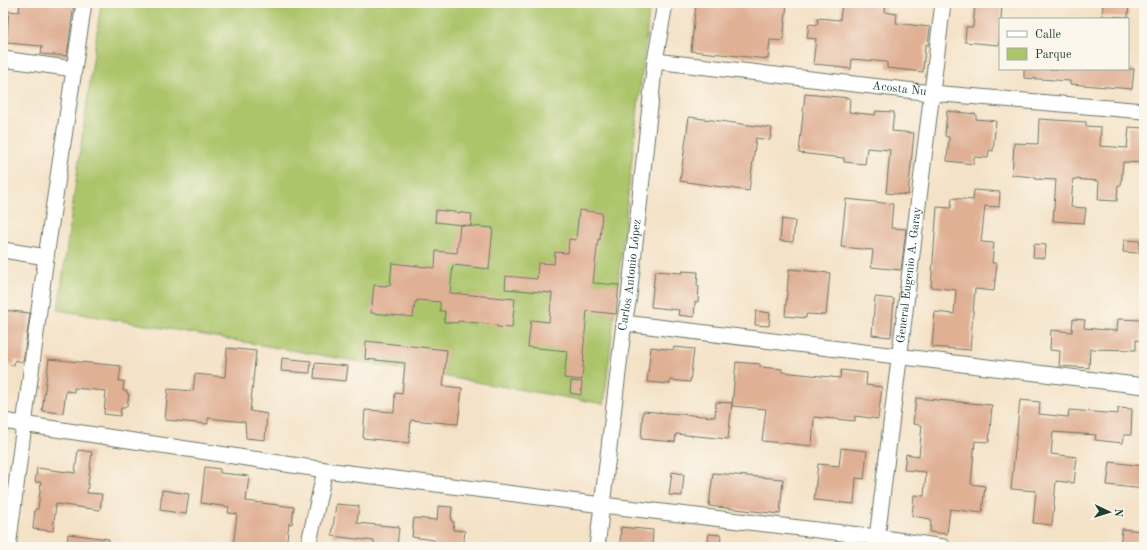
<svg xmlns="http://www.w3.org/2000/svg" width="1147" height="550" font-family="'Old Standard TT',serif">
	<style>
		.green { fill: #acc56b; stroke: #668150 }
		.building { fill: #e0b094 }
		.lines { fill: none; stroke-linecap: round; stroke-linejoin: round }
		.street-casing { stroke: #6a7767; stroke-width: 17 }
		.street { stroke: #fff; stroke-width: 15 }
		.labels { text-anchor: middle; dominant-baseline: central; stroke-width: 3.5; stroke-linejoin: round; paint-order: stroke }
		.street-label { font-size: 12px; fill: #1f3d34; stroke: #fbf7ec }
	</style>
	<rect width="100%" height="100%" fill="#fbf7ec"/>
	<filter id="ink" filterUnits="userSpaceOnUse"><feTurbulence type="fractalNoise" baseFrequency=".025" numOctaves="2"/><feDisplacementMap in="SourceGraphic" scale="8" xChannelSelector="R" yChannelSelector="G"/><feConvolveMatrix kernelMatrix="1 2 1 2 8 2 1 2 1" color-interpolation-filters="sRGB"/></filter>
	<filter id="wash" filterUnits="userSpaceOnUse"><feTurbulence type="fractalNoise" baseFrequency=".012" numOctaves="4" result="noise"/><feDisplacementMap in="SourceGraphic" scale="16" xChannelSelector="R" yChannelSelector="G"/><feGaussianBlur stdDeviation="0.9" result="paint"/><feColorMatrix in="noise" values="0 0 0 0 0 0 0 0 0 0 0 0 0 0 0 0 0 1.4 0 .05"/><feComposite in="paint" operator="in"/></filter>
	<g filter="url(#wash)">
		<rect width="100%" height="100%" fill="#f4e2c7"/>
		<!-- green -->
		<path class="green" d="M 101,3 L 650,3 L 604,404 L 58,310 Z"/>
		<g id="blocks">
			<!-- building -->
			<path class="building" d="M 20,3 L 74,3 L 67,56 L 41,54 L 42,46 L 6,43 L 9,11 L 19,12 Z
				M 696,3 L 787,3 L 783,41 L 770,40 L 768,59 L 691,51 Z
				M 842,3 L 886,3 L 885,12 L 897,14 L 896,23 L 930,27 L 928,45 L 925,45 L 923,72 L 887,68 L 887,62 L 852,59 L 851,69 L 836,67 L 836,66 L 813,64 L 816,39 L 807,38 L 809,24 L 817,25 L 818,18 L 840,20 Z
				M 1103,3 L 1129,3 L 1128,17 L 1102,16 Z
				M 975,4 L 1002,6 L 999,45 L 965,42 L 966,27 L 973,27 Z
				M 1024,69 L 1134,69 L 1132,89 L 1070,84 L 1070,81 L 1024,78 Z
				M 805,94 L 850,98 L 849,112 L 875,115 L 876,111 L 894,112 L 892,131 L 914,133 L 908,195 L 886,193 L 890,150 L 867,148 L 865,164 L 844,162 L 844,158 L 799,153 Z
				M 947,111 L 976,114 L 976,119 L 996,121 L 993,151 L 989,150 L 988,158 L 974,157 L 974,164 L 947,161 L 949,137 L 945,136 Z
				M 689,117 L 772,128 L 770,140 L 756,138 L 749,191 L 680,181 Z
				M 1039,119 L 1086,122 L 1086,126 L 1101,127 L 1100,146 L 1127,148 L 1129,127 L 1144,128 L 1144,163 L 1123,162 L 1121,185 L 1118,185 L 1117,201 L 1098,200 L 1099,181 L 1073,179 L 1071,207 L 1086,208 L 1084,223 L 1053,221 L 1056,180 L 1035,179 L 1035,177 L 1012,175 L 1014,143 L 1038,144 Z
				M 974,190 L 1000,192 L 999,207 L 985,206 L 981,242 L 994,243 L 992,263 L 997,263 L 994,291 L 975,289 L 970,350 L 932,347 L 935,312 L 954,314 L 956,290 L 931,287 L 937,207 L 951,208 L 952,198 L 973,200 Z
				M 846,199 L 893,204 L 891,228 L 906,229 L 901,270 L 871,267 L 873,250 L 841,247 Z
				M 436,210 L 472,214 L 471,226 L 435,222 Z
				M 579,210 L 602,213 L 600,240 L 598,239 L 593,283 L 619,285 L 616,314 L 587,311 L 583,354 L 584,354 L 582,380 L 564,378 L 567,351 L 528,347 L 531,320 L 549,322 L 552,293 L 505,289 L 506,276 L 537,279 L 538,263 L 554,264 L 555,252 L 568,253 L 569,239 L 576,240 Z
				M 782,219 L 795,221 L 793,242 L 780,241 Z
				M 460,225 L 493,228 L 489,269 L 453,265 L 450,293 L 515,299 L 512,328 L 497,327 L 497,325 L 458,321 L 458,323 L 444,322 L 445,311 L 440,311 L 440,302 L 417,300 L 417,302 L 415,302 L 413,317 L 371,313 L 374,285 L 386,286 L 386,285 L 390,285 L 392,263 L 435,268 L 436,251 L 457,253 Z
				M 1124,240 L 1140,241 L 1139,253 L 1123,252 Z
				M 1034,244 L 1046,245 L 1045,258 L 1033,257 Z
				M 789,269 L 830,273 L 826,315 L 806,314 L 806,318 L 785,316 Z
				M 655,271 L 682,273 L 682,271 L 698,272 L 697,286 L 699,286 L 698,302 L 695,302 L 694,317 L 678,315 L 679,310 L 651,307 Z
				M 875,297 L 894,299 L 891,337 L 872,335 Z
				M 3,310 L 30,313 L 23,362 L 15,360 L 14,365 L 3,364 Z
				M 756,311 L 770,313 L 769,326 L 755,325 Z
				M 1073,319 L 1085,320 L 1084,328 L 1117,331 L 1118,319 L 1142,320 L 1141,341 L 1136,340 L 1136,350 L 1090,349 L 1089,368 L 1059,366 L 1060,351 L 1050,350 L 1051,330 L 1072,332 Z
				M 366,341 L 447,350 L 443,386 L 462,388 L 458,424 L 411,420 L 409,443 L 363,438 L 365,410 L 394,412 L 395,393 L 402,394 L 405,363 L 365,359 Z
				M 651,347 L 673,350 L 674,347 L 694,349 L 690,382 L 670,380 L 670,384 L 647,382 Z
				M 227,348 L 256,351 L 250,411 L 267,414 L 265,440 L 246,438 L 245,422 L 208,418 L 208,424 L 165,420 L 168,389 L 193,391 L 195,374 L 225,377 Z
				M 282,358 L 311,361 L 310,373 L 281,371 Z
				M 49,359 L 121,366 L 119,381 L 124,381 L 123,391 L 127,391 L 127,394 L 129,394 L 127,406 L 125,406 L 125,408 L 121,408 L 120,416 L 104,414 L 106,391 L 74,388 L 74,392 L 66,391 L 63,413 L 42,411 Z
				M 736,362 L 760,364 L 760,367 L 782,369 L 782,372 L 840,378 L 841,370 L 867,373 L 866,385 L 882,387 L 878,419 L 855,416 L 855,421 L 814,417 L 812,446 L 762,441 L 766,409 L 732,406 Z
				M 315,363 L 348,366 L 346,381 L 314,378 Z
				M 571,381 L 582,382 L 581,395 L 570,393 Z
				M 916,398 L 992,405 L 989,442 L 975,441 L 971,484 L 985,486 L 982,513 L 950,509 L 947,534 L 930,532 L 931,519 L 912,516 L 914,495 L 924,496 L 926,472 L 904,470 L 906,454 L 919,456 L 922,425 L 913,424 Z
				M 1020,400 L 1040,402 L 1039,414 L 1068,417 L 1069,410 L 1118,414 L 1118,408 L 1132,409 L 1131,435 L 1124,435 L 1123,443 L 1095,440 L 1096,435 L 1053,432 L 1051,454 L 1077,457 L 1074,483 L 1056,481 L 1052,525 L 1033,523 L 1036,491 L 1011,489 Z
				M 716,402 L 732,403 L 728,439 L 676,434 L 675,442 L 641,439 L 643,411 L 715,417 Z
				M 841,448 L 867,451 L 864,479 L 856,478 L 854,504 L 814,500 L 818,464 L 839,466 Z
				M 78,450 L 92,452 L 87,493 L 102,494 L 100,510 L 56,504 L 53,531 L 33,529 L 35,509 L 38,509 L 41,482 L 35,482 L 37,468 L 75,473 Z
				M 1110,462 L 1144,466 L 1144,489 L 1107,485 Z
				M 205,467 L 220,469 L 220,473 L 249,476 L 246,501 L 294,507 L 292,524 L 289,523 L 286,547 L 233,547 L 237,514 L 228,513 L 229,507 L 201,503 Z
				M 672,472 L 684,474 L 682,496 L 669,495 Z
				M 713,473 L 783,479 L 780,514 L 709,506 Z
				M 162,490 L 189,494 L 186,514 L 160,510 Z
				M 336,504 L 359,506 L 357,523 L 399,527 L 397,547 L 374,547 L 374,541 L 332,536 Z
				M 438,506 L 452,507 L 451,521 L 454,522 L 453,530 L 465,531 L 463,547 L 434,547 L 434,540 L 412,537 L 414,518 L 437,520 Z
				M 621,527 L 653,530 L 652,546 L 620,543 Z
				M 1122,529 L 1141,531 L 1139,547 L 1120,547 Z
				M 68,534 L 109,539 L 109,547 L 67,547 Z
				M 709,534 L 721,535 L 720,547 L 707,547 Z"/>
		</g>
	</g>
	<g filter="url(#ink)">
		<use href="#blocks" fill-opacity="0" stroke="#6a7767" stroke-width="1"/>
		<g class="lines">
			<defs>
				<g id="street">
					<path d="M 3,59 L 74,69"/>
					<path id="s1" d="M 655,61 L 932,93 L 1144,111"/>
					<path d="M 3,250 L 46,257"/>
					<path d="M 624,323 L 1144,386"/>
					<path d="M 3,421 L 325,470 L 602,505 L 877,537 L 943,547"/>
					<path id="s2" d="M 876,546 L 943,3"/>
					<path d="M 8,547 L 46,257 L 84,3"/>
					<path d="M 308,547 L 325,470"/>
					<path id="s3" d="M 597,547 L 624,323 L 629,297 L 655,61 L 665,3"/>
				</g>
			</defs>
			<!-- street casing -->
			<use href="#street" class="street-casing"/>
			<!-- street -->
			<use href="#street" class="street"/>
		</g>
	</g>
	<g class="labels">
		<!-- street labels -->
		<g class="street-label">
			<text stroke="none"><textPath href="#s1" startOffset="246">Acosta Ñu</textPath></text>
			<text stroke="none"><textPath href="#s3" startOffset="274">Carlos Antonio López</textPath></text>
			<text stroke="none"><textPath href="#s2" startOffset="273">General Eugenio A. Garay</textPath></text>
		</g>
	</g>
	<!-- margin -->
	<rect width="1147" height="550" fill="none" stroke="#fbf7ec" stroke-width="16"/>
	<!-- legend -->
	<rect x="999" y="18" width="130" height="52" fill="#fbf7ec" stroke="#a3ada2"/>
	<rect x="1007" y="31" width="20" height="6" fill="#ffffff" stroke="#a3ada2"/>
	<text x="1035" y="38" font-size="12" fill="#1f3d34">Calle</text>
	<rect x="1007" y="48" width="20" height="12" fill="#acc56b" stroke="#a3ada2"/>
	<text x="1035" y="58" font-size="12" fill="#1f3d34">Parque</text>
	<!-- north arrow -->
	<g transform="translate(1109 512) rotate(94)" stroke="#fbf7ec" stroke-width="3" paint-order="stroke">
	<path d="M0-3L7 15L0 10L-7 15Z" fill="#1f3d34"/>
	<text y="-6" font-size="11" font-weight="bold" text-anchor="middle" fill="#1f3d34">N</text>
	</g>
</svg>
